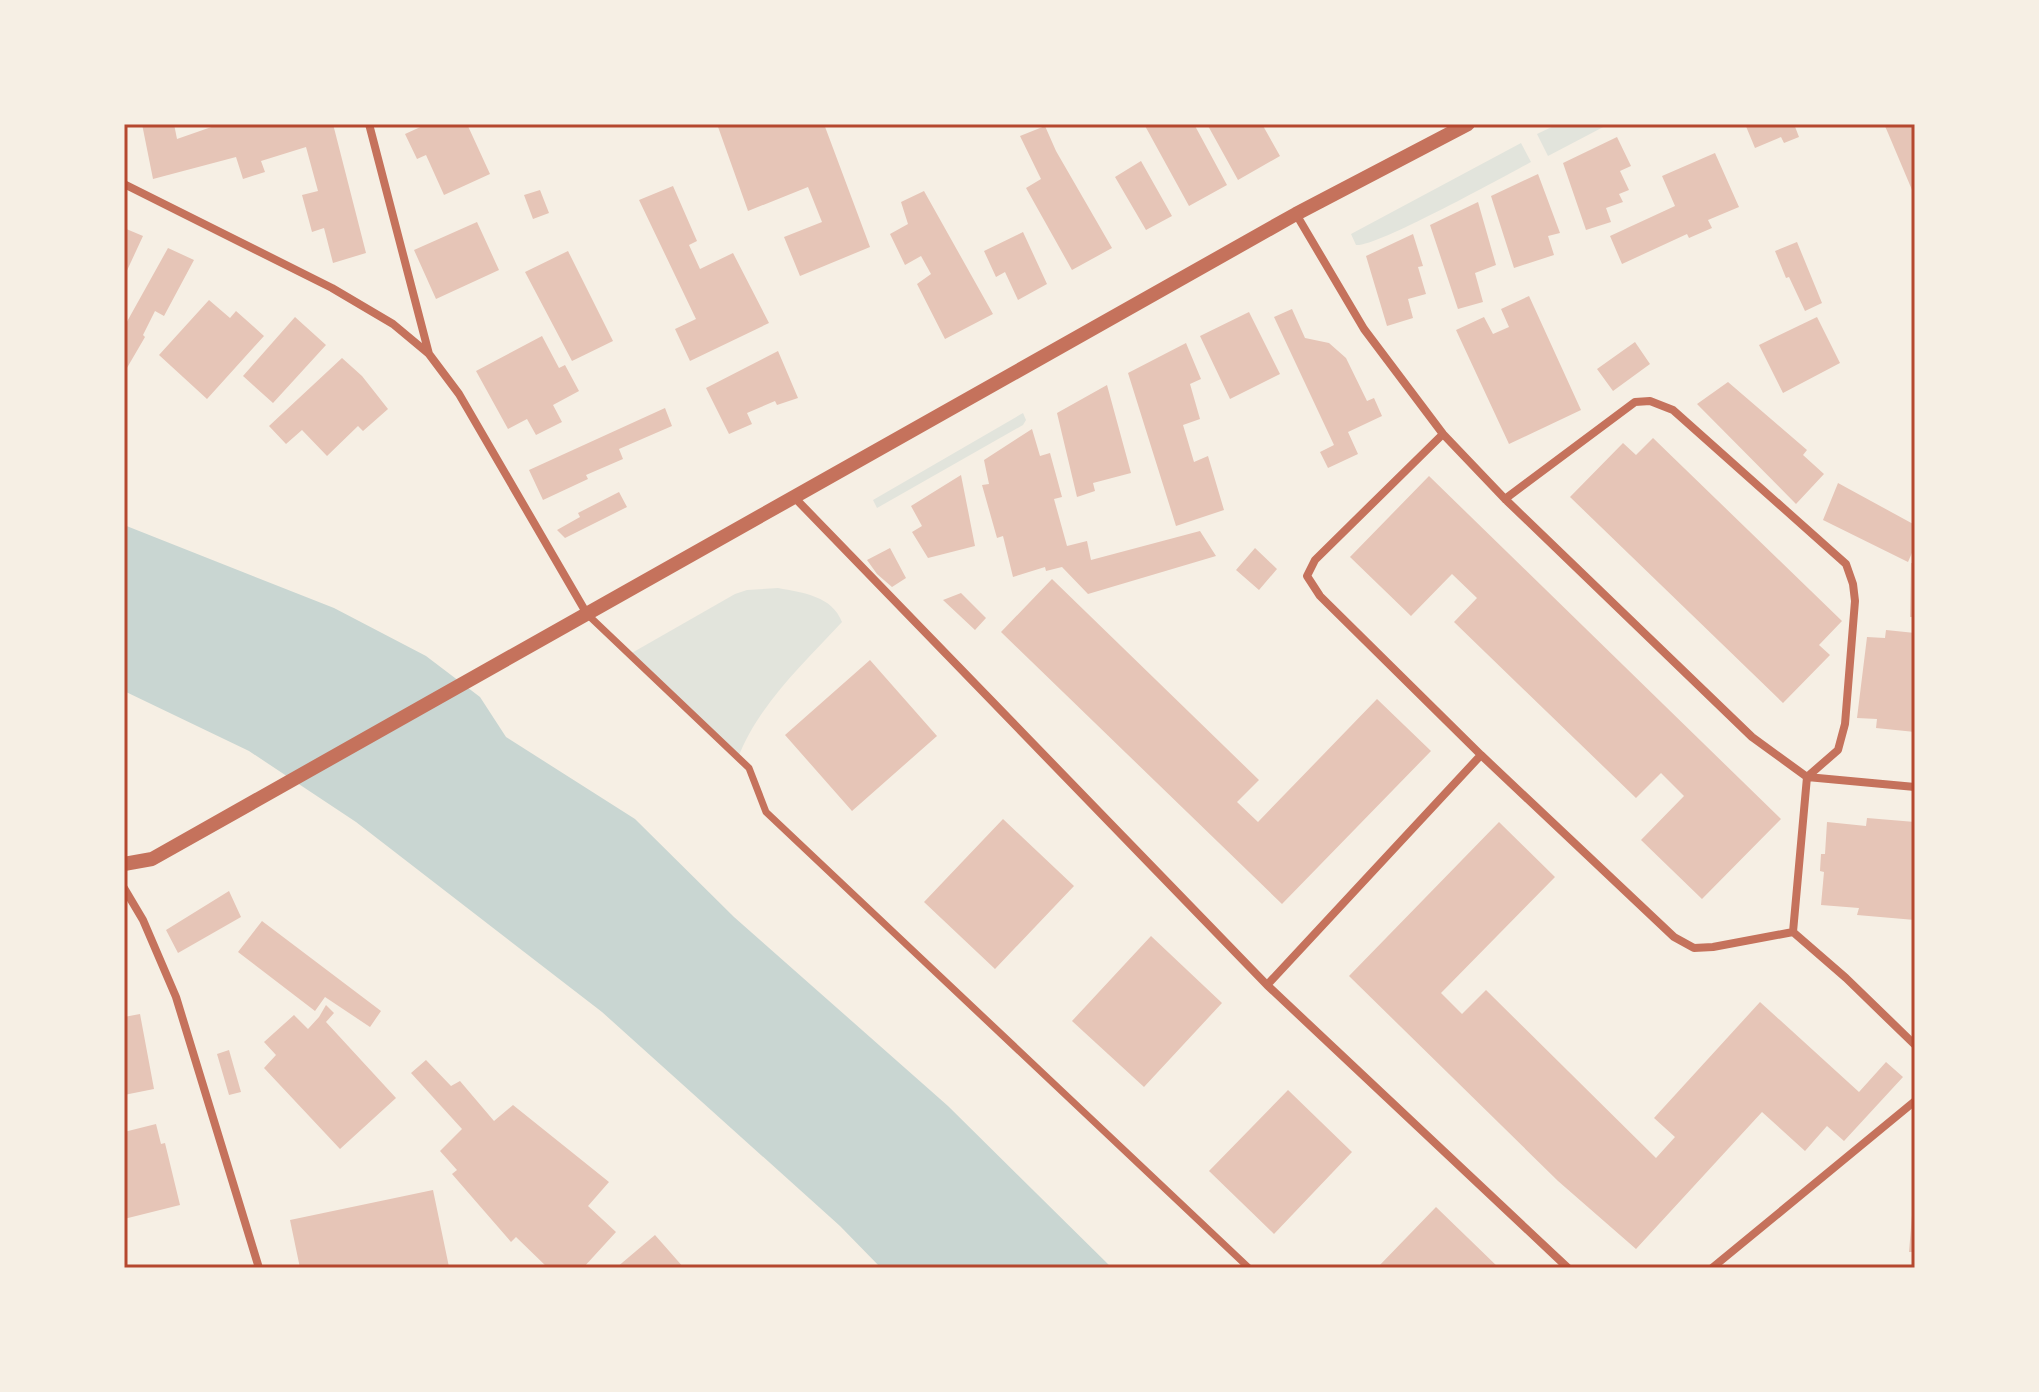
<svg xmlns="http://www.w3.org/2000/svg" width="2039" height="1392" font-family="'Titillium Web',sans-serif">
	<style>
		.green { fill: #e2e4dc }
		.water { fill: #c9d6d2 }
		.building { fill: #e6c5b7 }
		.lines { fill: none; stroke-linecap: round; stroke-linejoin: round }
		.pedestrian { stroke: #c5725c; stroke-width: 7 }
		.minor { stroke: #c5725c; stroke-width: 8 }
		.tertiary { stroke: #c5725c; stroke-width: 14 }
		.neatline { fill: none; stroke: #b5482f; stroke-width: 3 }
	</style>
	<rect width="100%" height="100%" fill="#f6efe4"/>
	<!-- green -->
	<path class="green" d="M 1558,124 L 1609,124 L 1548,156 L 1537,134 Z
		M 1521,143 L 1531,162 C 1504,176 1377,247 1356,245 L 1351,234 Z
		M 1023,413 L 1026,420 L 1023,425 L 877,508 L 873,500 Z
		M 778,588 C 804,593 832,596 842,622 C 804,663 758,705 738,758 L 630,654 L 735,594 L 747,590 Z"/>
	<!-- water -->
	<path class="water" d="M 124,525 L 334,608 L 426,656 L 480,697 L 506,737 L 635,819 L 734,917 L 948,1106 L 1112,1268 L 881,1268 L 840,1226 L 602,1012 L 356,822 L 249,751 L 124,691 Z"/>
	<!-- building -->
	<path class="building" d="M 142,124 L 174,124 L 177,139 L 220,124 L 333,124 L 366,253 L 333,263 L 324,228 L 312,232 L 302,195 L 318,191 L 306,147 L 261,161 L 265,172 L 243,179 L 236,157 L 153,179 Z
		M 427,124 L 467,124 L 490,174 L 444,195 L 426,155 L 417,159 L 405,134 Z
		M 717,124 L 824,124 L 870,247 L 800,276 L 784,237 L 822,222 L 808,187 L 748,211 Z
		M 1144,124 L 1194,124 L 1227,185 L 1189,206 Z
		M 1207,124 L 1262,124 L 1280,156 L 1238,180 Z
		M 1745,124 L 1794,124 L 1799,137 L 1784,143 L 1781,137 L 1755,148 Z
		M 1884,124 L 1915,124 L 1915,197 L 1888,133 Z
		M 1045,126 L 1056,151 L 1112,248 L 1072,270 L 1026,188 L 1041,179 L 1020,136 Z
		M 1617,137 L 1631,166 L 1620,171 L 1629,190 L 1619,194 L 1623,202 L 1606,208 L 1611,222 L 1586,230 L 1563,163 Z
		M 1715,153 L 1739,207 L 1708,220 L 1712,228 L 1689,238 L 1687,234 L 1622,264 L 1610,236 L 1675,206 L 1662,176 Z
		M 1141,161 L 1172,216 L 1146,230 L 1115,177 Z
		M 1538,174 L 1560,233 L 1548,236 L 1554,255 L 1514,268 L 1491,196 Z
		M 673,186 L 697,241 L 689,245 L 700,269 L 733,253 L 769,323 L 690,361 L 675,329 L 696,319 L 639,200 Z
		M 540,190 L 549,213 L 533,219 L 524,195 Z
		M 924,191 L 993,314 L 945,339 L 917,284 L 931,274 L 921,256 L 905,265 L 890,234 L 908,224 L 901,202 Z
		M 1478,202 L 1496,265 L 1475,273 L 1483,302 L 1458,309 L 1430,225 Z
		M 477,222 L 499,270 L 436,299 L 414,250 Z
		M 124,228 L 143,236 L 124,277 Z
		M 1023,232 L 1047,284 L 1018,300 L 1005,272 L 996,277 L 984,251 Z
		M 1413,234 L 1423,266 L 1418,267 L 1426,294 L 1408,299 L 1413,318 L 1387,326 L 1366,256 Z
		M 1797,242 L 1822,303 L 1805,311 L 1789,277 L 1786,278 L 1775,251 Z
		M 168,248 L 194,260 L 164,316 L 155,311 L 143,335 L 145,337 L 124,373 L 124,327 Z
		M 568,251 L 613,341 L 572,361 L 525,272 Z
		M 1529,296 L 1581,410 L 1509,444 L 1456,330 L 1484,317 L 1493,334 L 1509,327 L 1501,309 Z
		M 209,300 L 230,318 L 236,311 L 264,336 L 207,399 L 159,355 Z
		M 1292,309 L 1305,338 L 1329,343 L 1346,358 L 1367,401 L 1374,398 L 1382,416 L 1348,432 L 1358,454 L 1328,468 L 1320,452 L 1334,445 L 1274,317 Z
		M 1249,312 L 1280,374 L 1230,399 L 1200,336 Z
		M 295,317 L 326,345 L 273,403 L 243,376 Z
		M 1817,317 L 1840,363 L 1783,393 L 1759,345 Z
		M 542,336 L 559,368 L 565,365 L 579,391 L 553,405 L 562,422 L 536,435 L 527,419 L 508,429 L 476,371 Z
		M 1635,342 L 1650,364 L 1613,391 L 1597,369 Z
		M 1186,343 L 1201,379 L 1190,384 L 1200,419 L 1183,425 L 1194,462 L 1208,456 L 1224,510 L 1176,526 L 1128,373 Z
		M 778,351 L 798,398 L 777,405 L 775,401 L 747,413 L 752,424 L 729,434 L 706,388 Z
		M 342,358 L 362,376 L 388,409 L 363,431 L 358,426 L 327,456 L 302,430 L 286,444 L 269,426 Z
		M 1728,382 L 1807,450 L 1803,455 L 1824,474 L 1796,504 L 1697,404 Z
		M 1107,385 L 1131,473 L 1093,483 L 1095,491 L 1077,497 L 1057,413 Z
		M 665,408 L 672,426 L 619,449 L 623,459 L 586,475 L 588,479 L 543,500 L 529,470 Z
		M 1032,429 L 1040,456 L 1050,453 L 1062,497 L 1054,499 L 1067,546 L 1087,541 L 1091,560 L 1200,531 L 1216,556 L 1088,594 L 1062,567 L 1046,571 L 1045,567 L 1013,577 L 1003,536 L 997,538 L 982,485 L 989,484 L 984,460 Z
		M 1653,438 L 1842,621 L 1819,645 L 1830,655 L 1783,703 L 1570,497 L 1623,443 L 1636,455 Z
		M 961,475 L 975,546 L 928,558 L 912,532 L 922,526 L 911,506 Z
		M 1429,476 L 1781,819 L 1702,899 L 1641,840 L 1684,796 L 1661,773 L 1636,798 L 1454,622 L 1477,598 L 1452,574 L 1411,616 L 1350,557 Z
		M 1838,483 L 1915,525 L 1915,546 L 1908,562 L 1823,520 Z
		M 619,492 L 627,507 L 565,538 L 557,530 L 580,517 L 578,513 Z
		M 890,548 L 906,578 L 892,587 L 877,574 L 867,560 Z
		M 1255,548 L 1277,569 L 1259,590 L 1236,570 Z
		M 1911,563 L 1915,563 L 1915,617 L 1910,617 Z
		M 1052,579 L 1259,780 L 1237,802 L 1258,822 L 1377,699 L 1431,751 L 1282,904 L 1001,632 Z
		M 961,593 L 986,618 L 975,630 L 943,600 Z
		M 1886,630 L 1915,633 L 1915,732 L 1876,728 L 1877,719 L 1857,718 L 1867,637 L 1885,638 Z
		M 870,660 L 937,736 L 852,811 L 785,735 Z
		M 1867,818 L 1915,822 L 1915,920 L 1857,915 L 1859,908 L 1821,905 L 1824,872 L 1820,871 L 1821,854 L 1825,854 L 1827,822 L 1866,826 Z
		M 1003,819 L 1074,886 L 995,969 L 924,902 Z
		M 1499,822 L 1555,877 L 1441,993 L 1462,1014 L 1486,990 L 1656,1158 L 1675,1137 L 1654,1118 L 1760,1002 L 1859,1092 L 1886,1062 L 1903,1077 L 1844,1141 L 1827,1126 L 1805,1151 L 1762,1112 L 1636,1249 L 1558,1181 L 1349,976 Z
		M 229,891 L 241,917 L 178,953 L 166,930 Z
		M 262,921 L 381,1011 L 370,1027 L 325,997 L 315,1011 L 238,952 Z
		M 1151,936 L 1222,1003 L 1144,1087 L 1072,1021 Z
		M 326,1005 L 334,1013 L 326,1022 L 396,1098 L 340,1149 L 264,1068 L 276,1055 L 264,1042 L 294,1015 L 308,1029 L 319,1017 Z
		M 140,1014 L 154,1089 L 124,1095 L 124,1017 Z
		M 229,1050 L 241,1092 L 229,1095 L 217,1054 Z
		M 426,1060 L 451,1086 L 460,1081 L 494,1121 L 513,1105 L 609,1182 L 588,1206 L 616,1232 L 583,1268 L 548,1268 L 516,1237 L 511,1242 L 452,1174 L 457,1170 L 440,1151 L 462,1129 L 411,1073 Z
		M 1288,1090 L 1352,1152 L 1274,1234 L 1209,1171 Z
		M 156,1124 L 161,1144 L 165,1143 L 180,1205 L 124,1219 L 124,1132 Z
		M 433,1190 L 449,1267 L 320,1268 L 319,1265 L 300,1268 L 290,1220 Z
		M 1913,1203 L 1915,1203 L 1915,1252 L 1909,1252 Z
		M 1436,1207 L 1499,1268 L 1377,1268 Z
		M 655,1235 L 684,1268 L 616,1268 Z"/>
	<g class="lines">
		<!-- pedestrian -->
		<path class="pedestrian" d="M 588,615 L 749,768 L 766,812 L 1249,1268"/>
		<!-- minor -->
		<path class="minor" d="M 369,124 L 429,354
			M 124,184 L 332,288 L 393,324 L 429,354 L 459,394 L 587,614
			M 1296,214 L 1364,329 L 1443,434 L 1505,499 L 1752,737 L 1807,777 L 1915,787
			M 1443,434 L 1315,560 L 1307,576 L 1320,596 L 1481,755 L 1674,937 L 1694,948 L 1713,947 L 1793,932
			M 793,496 L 1267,985 L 1568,1268
			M 1505,499 L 1635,402 L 1650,401 L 1673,410 L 1846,564 L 1853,584 L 1855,601 L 1845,724 L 1838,750 L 1807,777 L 1793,932
			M 124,888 L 143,920 L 176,997 L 259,1268
			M 1793,932 L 1846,978 L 1915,1045
			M 1267,985 L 1481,755
			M 1712,1268 L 1915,1101"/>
		<!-- tertiary -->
		<path class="tertiary" d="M 124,864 L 152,859 L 1296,214 L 1468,124"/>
	</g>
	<!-- border -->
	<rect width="2039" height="1392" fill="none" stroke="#f6efe4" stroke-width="252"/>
	<rect x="126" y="126" width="1787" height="1140" class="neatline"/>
</svg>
